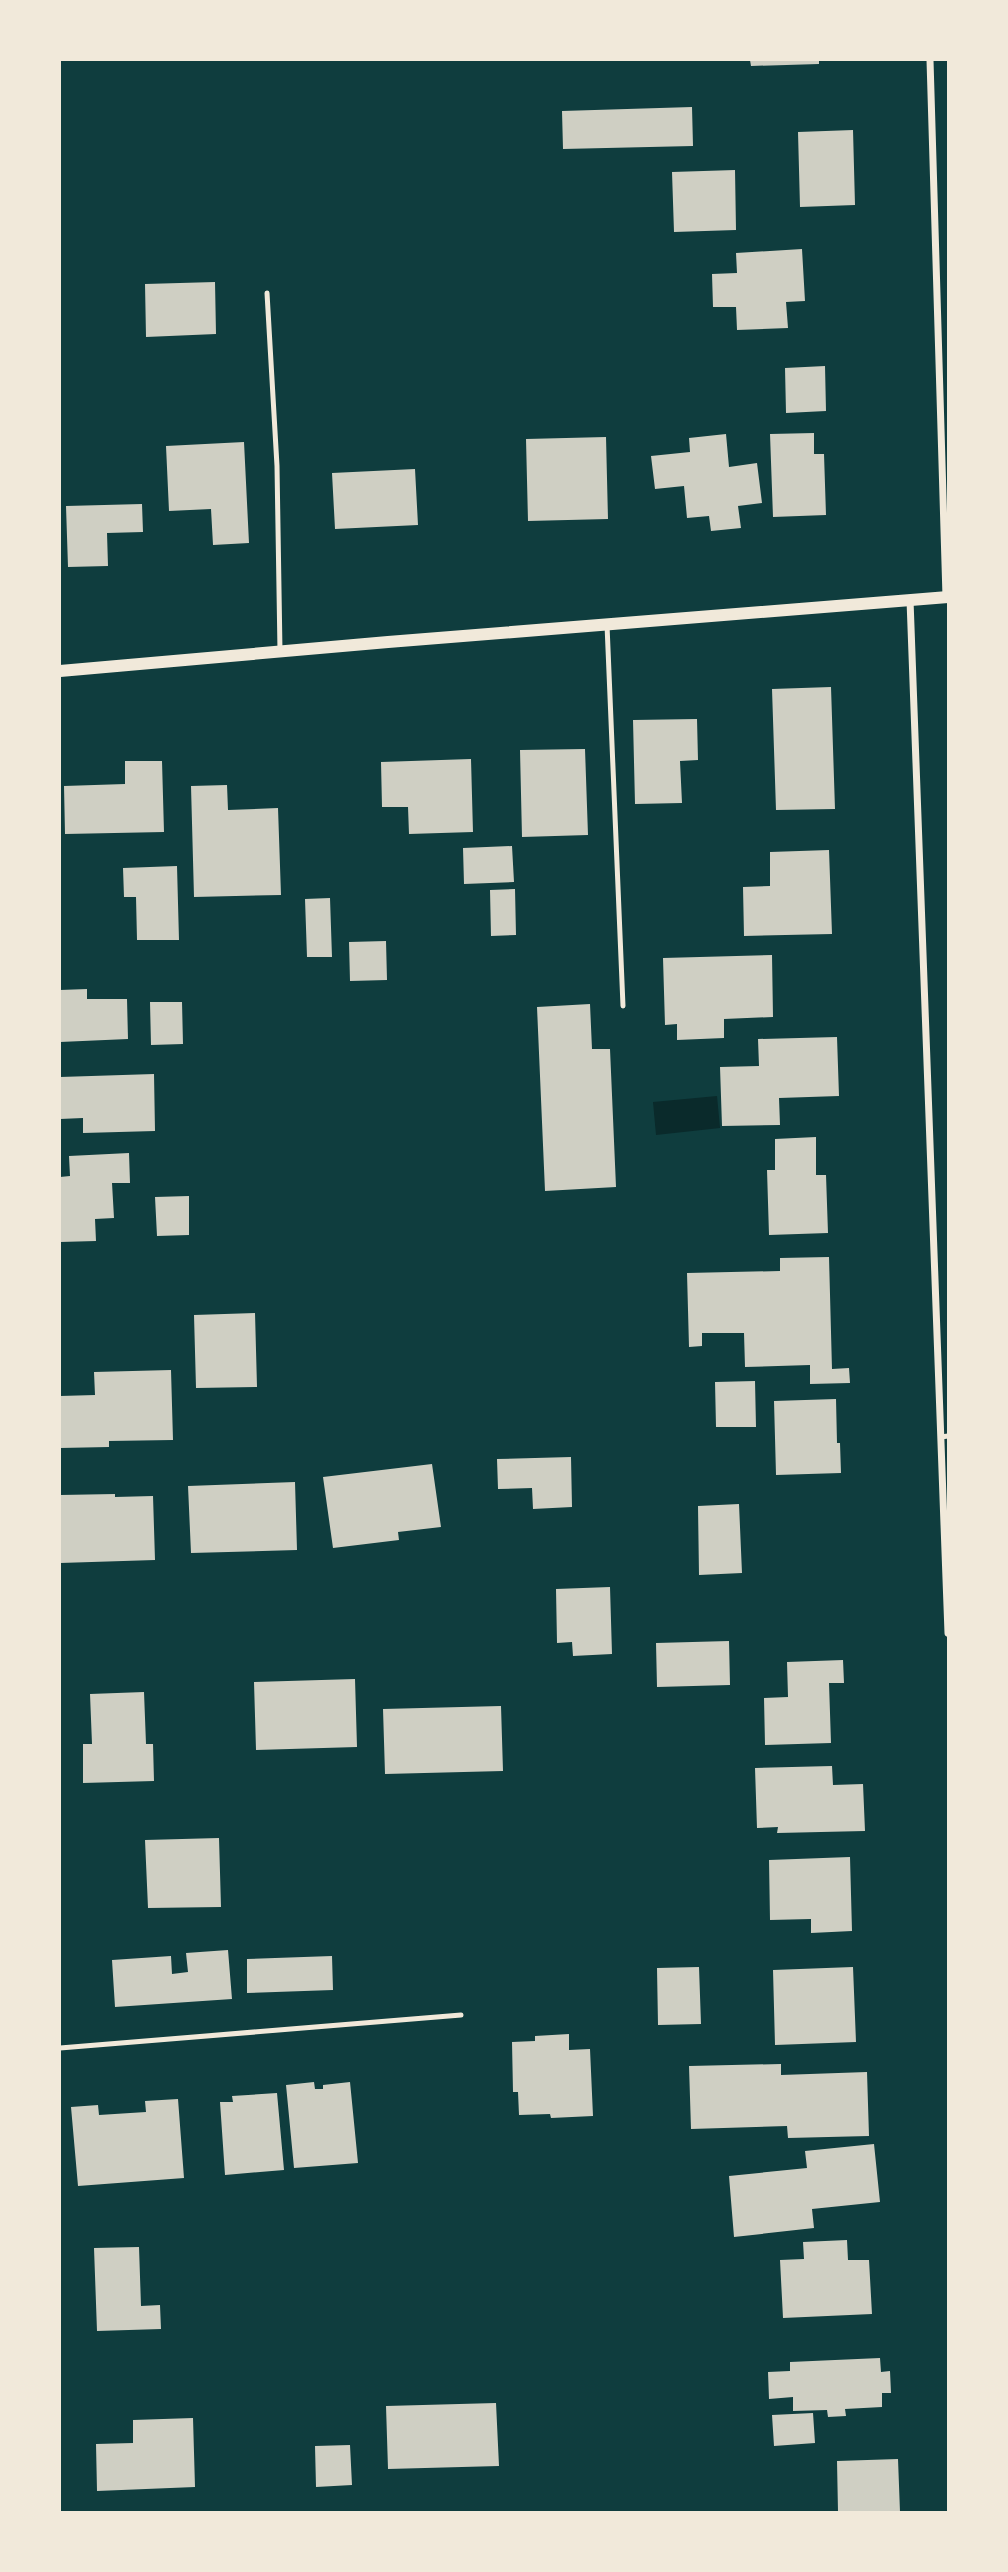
<svg xmlns="http://www.w3.org/2000/svg" width="1008" height="2572" font-family="'PT Sans',sans-serif">
	<style>
		.water { fill: #0a2a2b }
		.building { fill: #cfcfc3 }
		.lines { fill: none; stroke-linecap: round; stroke-linejoin: round }
		.service { stroke: #f1e9da; stroke-width: 5 }
		.minor { stroke: #f1e9da; stroke-width: 7 }
		.tertiary { stroke: #f1e9da; stroke-width: 12 }
	</style>
	<rect width="100%" height="100%" fill="#0f3d3e"/>
	<!-- water -->
	<path class="water" d="M 717,1096 L 720,1128 L 656,1135 L 653,1102 Z"/>
	<!-- building -->
	<path class="building" d="M 750,60 L 819,60 L 819,64 L 751,66 Z
		M 692,107 L 693,146 L 563,149 L 562,111 Z
		M 853,130 L 855,205 L 800,207 L 798,132 Z
		M 735,170 L 736,230 L 674,232 L 672,172 Z
		M 802,249 L 805,301 L 786,302 L 788,328 L 737,330 L 736,307 L 713,307 L 712,274 L 737,273 L 736,253 Z
		M 215,282 L 216,334 L 146,337 L 145,284 Z
		M 825,366 L 826,411 L 786,413 L 785,368 Z
		M 814,433 L 814,454 L 824,454 L 826,515 L 773,517 L 770,434 Z
		M 726,434 L 729,467 L 757,463 L 762,503 L 738,506 L 741,528 L 711,531 L 709,516 L 687,518 L 684,486 L 655,489 L 651,456 L 690,452 L 689,438 Z
		M 606,437 L 608,519 L 528,521 L 526,439 Z
		M 244,442 L 249,543 L 213,545 L 211,509 L 169,511 L 166,446 Z
		M 415,469 L 418,525 L 335,529 L 332,473 Z
		M 142,504 L 143,532 L 107,533 L 108,566 L 68,567 L 66,506 Z
		M 831,687 L 835,809 L 776,810 L 772,689 Z
		M 697,719 L 698,760 L 680,761 L 682,803 L 635,804 L 633,720 Z
		M 585,749 L 588,835 L 522,837 L 520,750 Z
		M 471,759 L 473,832 L 409,834 L 408,807 L 382,807 L 381,762 Z
		M 125,761 L 162,761 L 164,832 L 65,834 L 64,786 L 125,784 Z
		M 227,785 L 228,810 L 278,808 L 281,895 L 194,897 L 191,786 Z
		M 512,846 L 514,882 L 464,884 L 463,848 Z
		M 829,850 L 832,934 L 744,936 L 743,887 L 770,886 L 770,852 Z
		M 177,866 L 179,940 L 137,940 L 136,897 L 124,897 L 123,868 Z
		M 515,889 L 516,935 L 491,936 L 490,890 Z
		M 330,898 L 332,957 L 307,957 L 305,899 Z
		M 386,941 L 387,980 L 350,981 L 349,942 Z
		M 772,955 L 773,1017 L 724,1019 L 724,1038 L 677,1040 L 677,1024 L 665,1025 L 663,958 Z
		M 87,989 L 87,999 L 127,999 L 128,1039 L 60,1042 L 60,990 Z
		M 150,1002 L 182,1002 L 183,1044 L 151,1045 Z
		M 590,1004 L 592,1049 L 610,1049 L 616,1187 L 545,1191 L 537,1007 Z
		M 837,1037 L 839,1096 L 779,1098 L 780,1125 L 722,1126 L 720,1067 L 759,1066 L 758,1039 Z
		M 154,1074 L 155,1131 L 83,1133 L 83,1118 L 60,1119 L 60,1077 Z
		M 816,1137 L 816,1175 L 826,1175 L 828,1233 L 769,1235 L 767,1170 L 775,1170 L 775,1139 Z
		M 129,1153 L 130,1183 L 112,1183 L 114,1218 L 95,1219 L 96,1241 L 60,1242 L 60,1177 L 70,1176 L 69,1156 Z
		M 189,1196 L 189,1235 L 157,1236 L 155,1197 Z
		M 829,1257 L 832,1369 L 849,1368 L 850,1383 L 810,1384 L 810,1365 L 745,1367 L 744,1333 L 702,1333 L 702,1346 L 689,1347 L 687,1273 L 780,1271 L 780,1258 Z
		M 255,1313 L 257,1387 L 196,1388 L 194,1315 Z
		M 171,1370 L 173,1440 L 109,1441 L 109,1447 L 60,1448 L 60,1396 L 95,1395 L 94,1372 Z
		M 755,1381 L 756,1427 L 716,1427 L 715,1382 Z
		M 836,1399 L 837,1443 L 840,1443 L 841,1473 L 776,1475 L 774,1401 Z
		M 571,1457 L 572,1507 L 533,1509 L 532,1488 L 498,1489 L 497,1459 Z
		M 432,1464 L 441,1527 L 398,1532 L 399,1540 L 333,1548 L 323,1477 Z
		M 295,1482 L 297,1550 L 191,1553 L 188,1486 Z
		M 115,1494 L 115,1497 L 153,1496 L 155,1560 L 60,1563 L 60,1495 Z
		M 739,1504 L 742,1573 L 699,1575 L 698,1506 Z
		M 610,1587 L 612,1654 L 573,1656 L 572,1642 L 557,1643 L 556,1589 Z
		M 729,1641 L 730,1685 L 657,1687 L 656,1643 Z
		M 843,1660 L 844,1683 L 829,1683 L 831,1743 L 765,1745 L 764,1698 L 788,1697 L 787,1662 Z
		M 355,1679 L 357,1747 L 256,1750 L 254,1682 Z
		M 144,1692 L 146,1744 L 153,1744 L 154,1781 L 83,1783 L 83,1744 L 92,1744 L 90,1694 Z
		M 501,1706 L 503,1771 L 385,1774 L 383,1709 Z
		M 832,1766 L 833,1785 L 863,1784 L 865,1831 L 777,1833 L 778,1827 L 757,1828 L 755,1768 Z
		M 219,1838 L 221,1907 L 148,1908 L 145,1840 Z
		M 850,1857 L 852,1931 L 811,1933 L 811,1919 L 770,1920 L 769,1860 Z
		M 228,1950 L 232,1999 L 115,2007 L 112,1960 L 171,1956 L 172,1974 L 188,1972 L 186,1953 Z
		M 332,1956 L 333,1990 L 247,1993 L 247,1959 Z
		M 699,1967 L 701,2024 L 658,2025 L 657,1968 Z
		M 853,1967 L 856,2042 L 775,2045 L 773,1970 Z
		M 569,2034 L 569,2050 L 590,2049 L 593,2116 L 551,2118 L 550,2114 L 519,2115 L 518,2092 L 513,2092 L 512,2042 L 535,2041 L 535,2036 Z
		M 781,2064 L 781,2075 L 867,2072 L 869,2136 L 788,2138 L 787,2126 L 691,2129 L 689,2066 Z
		M 314,2082 L 315,2089 L 323,2089 L 323,2085 L 350,2082 L 358,2163 L 294,2168 L 286,2085 Z
		M 277,2093 L 284,2170 L 225,2175 L 220,2102 L 233,2102 L 232,2096 Z
		M 178,2099 L 184,2178 L 78,2186 L 71,2107 L 98,2105 L 99,2115 L 146,2112 L 145,2101 Z
		M 874,2144 L 880,2202 L 812,2209 L 814,2228 L 734,2237 L 729,2176 L 807,2168 L 805,2151 Z
		M 847,2240 L 848,2260 L 869,2260 L 872,2314 L 783,2318 L 780,2260 L 804,2259 L 803,2242 Z
		M 139,2247 L 141,2306 L 160,2305 L 161,2329 L 97,2331 L 94,2248 Z
		M 880,2358 L 881,2372 L 890,2371 L 891,2393 L 882,2393 L 882,2407 L 845,2409 L 846,2416 L 828,2417 L 827,2410 L 793,2411 L 793,2397 L 769,2399 L 768,2372 L 790,2371 L 790,2362 Z
		M 496,2403 L 499,2466 L 388,2469 L 386,2406 Z
		M 813,2413 L 815,2443 L 774,2446 L 772,2415 Z
		M 193,2418 L 195,2487 L 97,2491 L 96,2444 L 133,2443 L 133,2420 Z
		M 350,2445 L 352,2485 L 316,2487 L 315,2446 Z
		M 898,2459 L 900,2512 L 838,2512 L 837,2461 Z"/>
	<g class="lines">
		<!-- service -->
		<path class="service" d="M 267,293 L 277,466 L 280,651
			M 607,625 L 623,1006
			M 941,1437 L 948,1436
			M 60,2048 L 461,2015"/>
		<!-- minor -->
		<path class="minor" d="M 930,60 L 946,597
			M 910,600 L 948,1633"/>
		<!-- tertiary -->
		<path class="tertiary" d="M 60,671 L 388,642 L 948,597"/>
	</g>
	<!-- border -->
	<rect width="1008" height="2572" fill="none" stroke="#f1e9da" stroke-width="122"/>
</svg>
